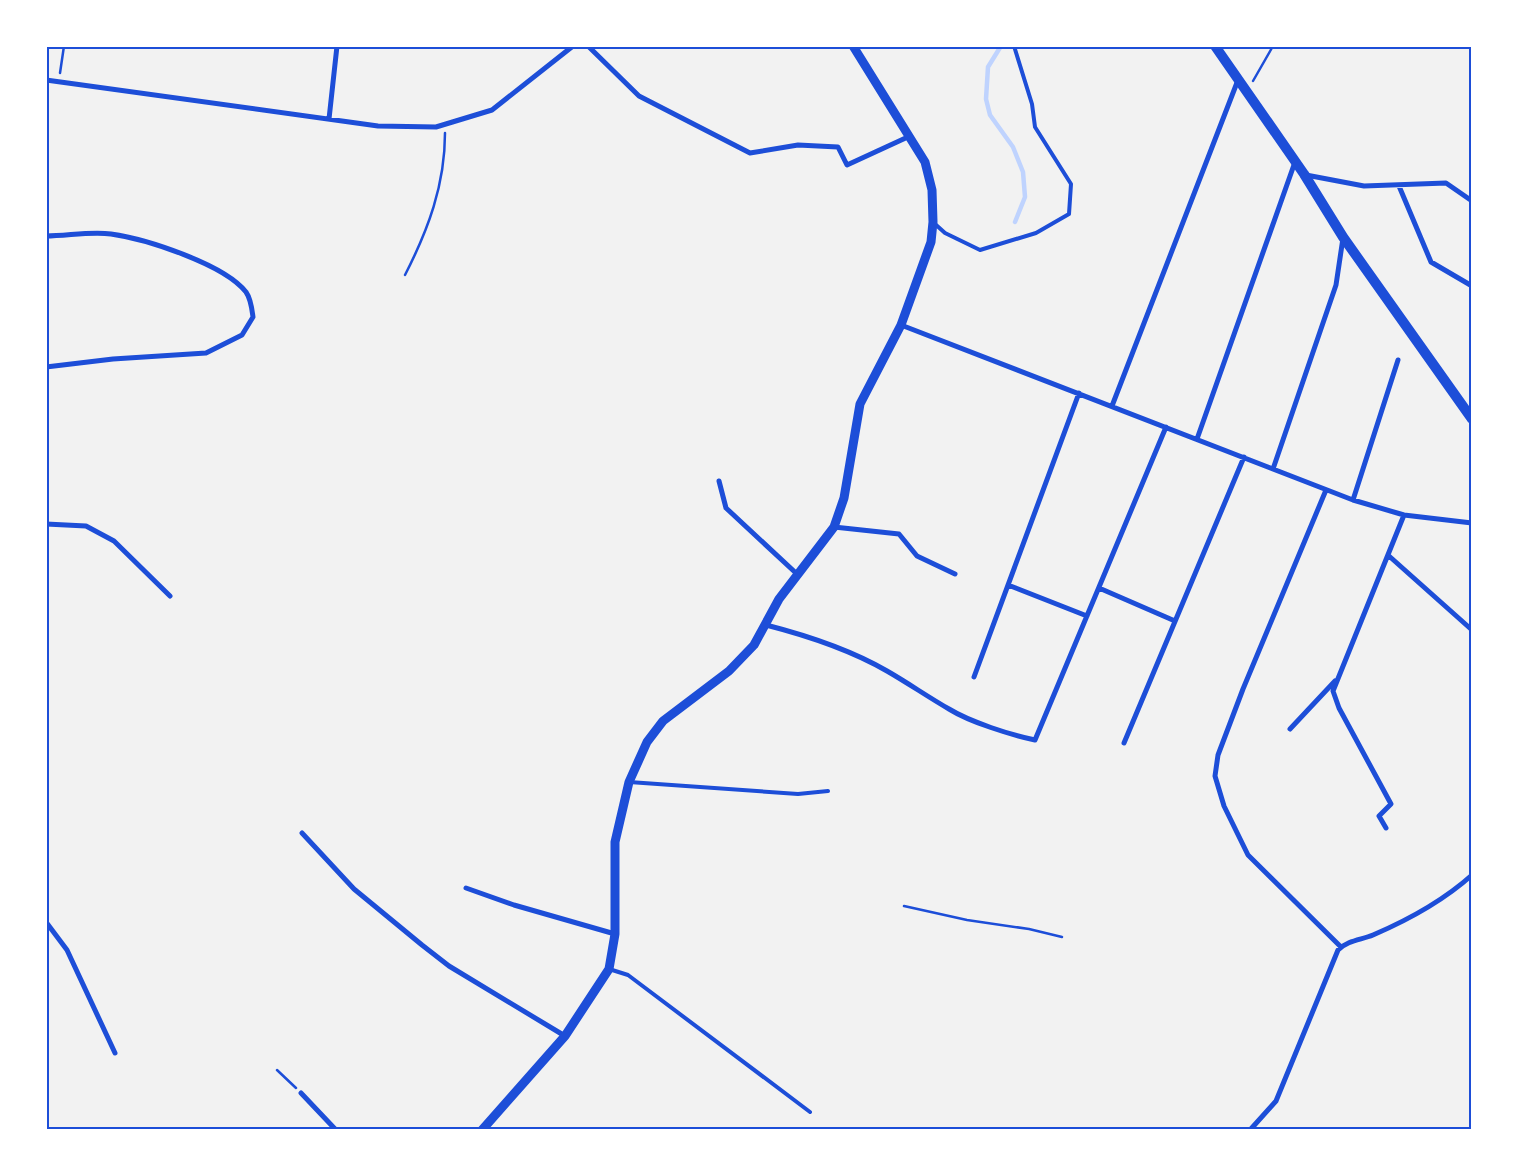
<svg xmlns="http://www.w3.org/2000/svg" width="1518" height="1176" font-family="Signika,sans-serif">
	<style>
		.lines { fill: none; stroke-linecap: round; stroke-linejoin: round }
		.stream { stroke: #bfd3fe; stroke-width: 4.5 }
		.path { stroke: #1d4ed8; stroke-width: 2.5 }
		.service { stroke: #1d4ed8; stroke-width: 4 }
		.minor { stroke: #1d4ed8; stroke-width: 5 }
		.tertiary { stroke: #1d4ed8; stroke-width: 9 }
		.secondary { stroke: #1d4ed8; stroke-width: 10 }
		.neatline { fill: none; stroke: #1d4ed8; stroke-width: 2 }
	</style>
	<rect width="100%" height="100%" fill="#f2f2f2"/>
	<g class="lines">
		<!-- stream -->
		<path class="stream" d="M 1001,46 L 988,67 L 986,99 L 990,115 L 1013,147 L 1023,172 L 1025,197 L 1015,222"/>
		<!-- path -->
		<path class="path" d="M 60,73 L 64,46
			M 1253,81 L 1273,46
			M 405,275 C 428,230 445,185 445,133
			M 904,906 L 967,920 L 1029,929 L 1062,937
			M 277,1070 L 296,1088"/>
		<!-- service -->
		<path class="service" d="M 935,224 L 945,233 L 980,250 L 1036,233 L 1069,214 L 1071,184 L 1035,127 L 1032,104 L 1014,46
			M 629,782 L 798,794 L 828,791
			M 609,969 L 628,975 L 810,1112"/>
		<!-- minor -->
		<path class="minor" d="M 588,46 L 639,96 L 750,153 L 798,145 L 838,147 L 847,165 L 910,136
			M 46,80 L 378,126 L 436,127 L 492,110 L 573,46
			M 329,119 L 337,46
			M 1306,175 L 1364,186 L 1446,183 L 1472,201
			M 1399,186 L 1431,262 L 1472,286
			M 46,236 C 67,236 91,231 111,234 C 146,239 224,264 246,292 C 251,299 252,309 253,317 L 242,335 L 206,353 L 113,359 L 46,367
			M 901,325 L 1353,500 L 1404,515 L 1472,523
			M 1112,406 L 1238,80
			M 1197,439 L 1295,162
			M 1273,469 L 1336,285 L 1343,238
			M 719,481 L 726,508 L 797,574
			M 1326,490 L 1243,689 L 1218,755 L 1215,776 L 1224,806 L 1248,855 L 1341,947
			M 1353,500 L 1398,360
			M 46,524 L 86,526 L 114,541 L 170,596
			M 834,527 L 899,534 L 917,556 L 955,574
			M 1389,556 L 1472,630
			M 1008,585 L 1087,616
			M 1099,588 L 1175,621
			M 766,625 C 809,636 849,649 887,671 C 908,683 928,697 949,709 C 970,722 1011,735 1035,740 L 1166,427
			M 974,677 L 1079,393
			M 1290,729 L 1335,681
			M 1124,743 L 1244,457
			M 1386,828 L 1379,816 L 1391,804 L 1339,708 L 1333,691 L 1404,515
			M 302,833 L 354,889 L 422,945 L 449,966 L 565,1036
			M 466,888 L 514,905 L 615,934
			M 46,922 L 67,950 L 115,1053
			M 301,1093 L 336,1130
			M 1250,1130 L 1276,1101 L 1338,950 C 1348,940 1361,940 1373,935 C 1408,920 1443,901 1472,875"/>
		<!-- tertiary -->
		<path class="tertiary" d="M 482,1130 L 565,1036 L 609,969 L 615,934 L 615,842 L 629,782 L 647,742 L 663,721 L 729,671 L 754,645 L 779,599 L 834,527 L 844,498 L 860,404 L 901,325 L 931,242 L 933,222 L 932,190 L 925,162 L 853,46"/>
		<!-- secondary -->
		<path class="secondary" d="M 1215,46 L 1304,174 L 1343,237 L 1472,419"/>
	</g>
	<!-- border -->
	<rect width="1518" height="1176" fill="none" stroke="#ffffff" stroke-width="95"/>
	<rect x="48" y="48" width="1422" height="1080" class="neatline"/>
</svg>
